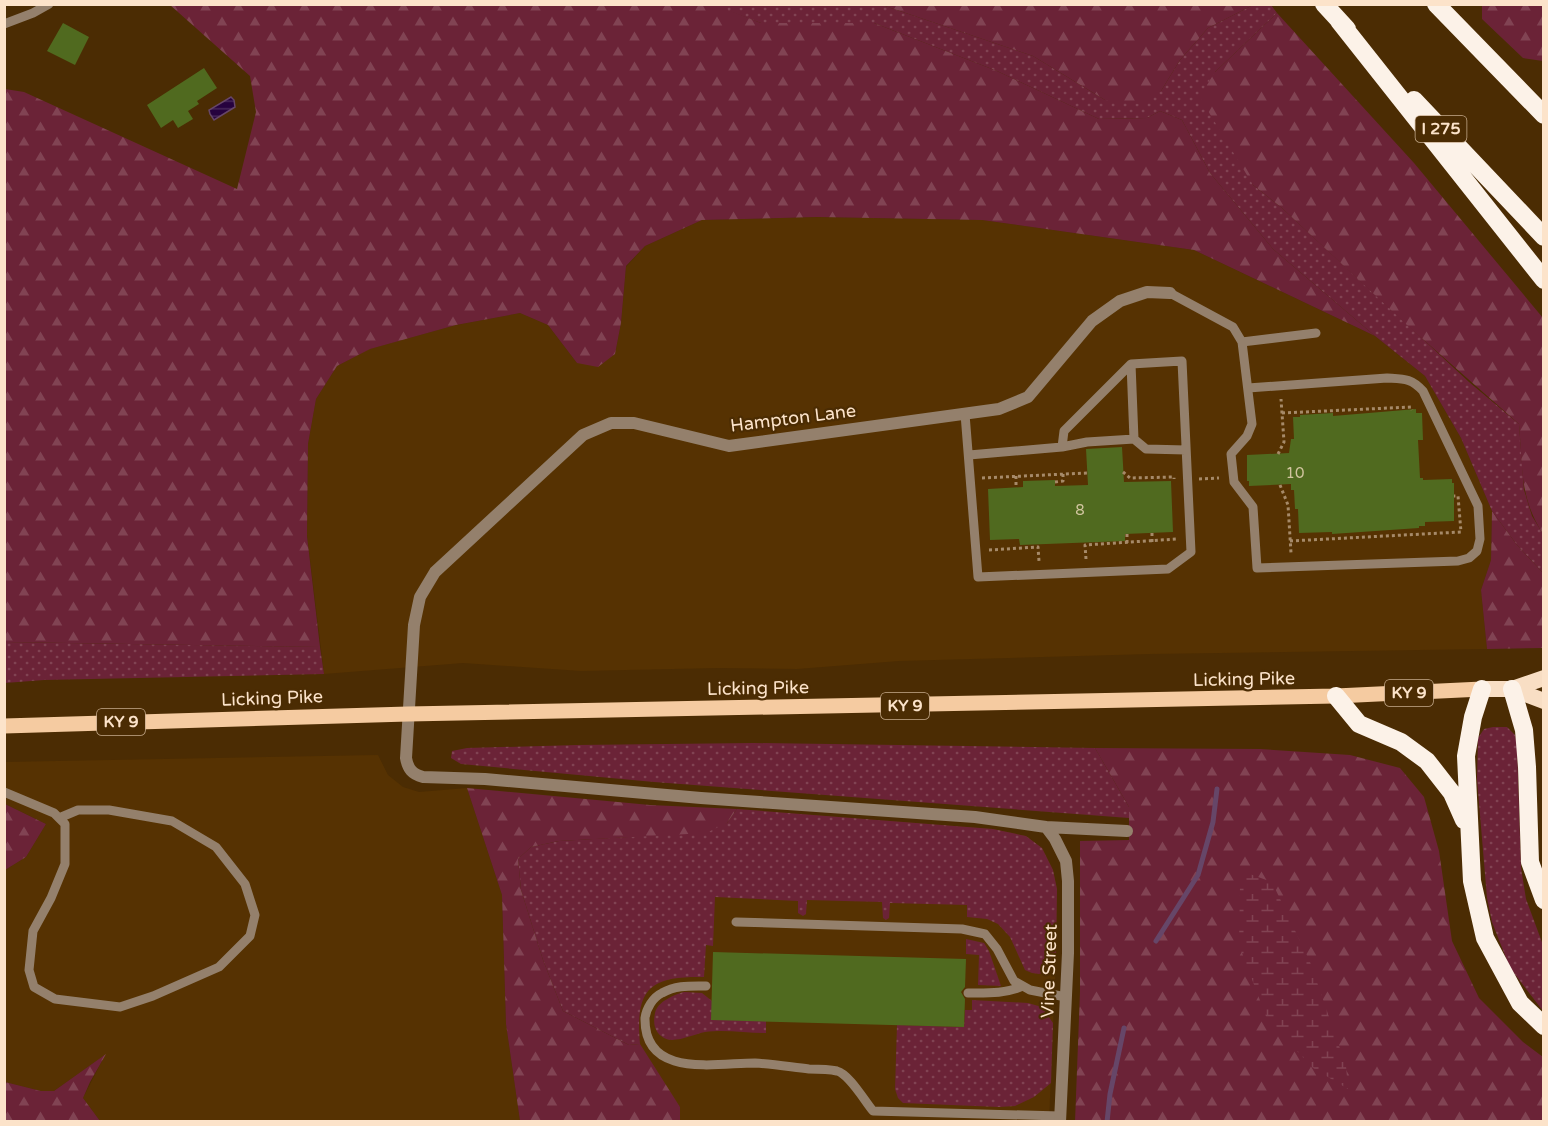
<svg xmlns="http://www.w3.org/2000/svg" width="1548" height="1126" font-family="'Varela Round',sans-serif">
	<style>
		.built { fill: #563202 }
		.grass { fill: url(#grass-dots) }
		.forest { fill: url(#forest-firs) }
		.wetland { fill: url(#wetland-marsh) }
		.water { fill: url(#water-rules); stroke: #664668; stroke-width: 1.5 }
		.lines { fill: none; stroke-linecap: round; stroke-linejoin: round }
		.stream { stroke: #664668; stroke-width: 5 }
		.building { fill: #506a1f }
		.path { stroke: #a68a69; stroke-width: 3; stroke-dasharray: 3 3; stroke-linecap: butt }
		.service { stroke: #94806c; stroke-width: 9 }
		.minor { stroke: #94806c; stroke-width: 12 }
		.primary { stroke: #f5cba1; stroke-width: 15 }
		.trunk { stroke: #f8dec4; stroke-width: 16 }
		.motorway { stroke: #fcf2e8; stroke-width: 18 }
		.labels { text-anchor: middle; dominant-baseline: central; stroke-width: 4.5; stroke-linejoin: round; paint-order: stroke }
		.number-label { font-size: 15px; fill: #d1c59f }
		.shield { fill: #4b2c03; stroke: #c7ac8e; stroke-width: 1.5 }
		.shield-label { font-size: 16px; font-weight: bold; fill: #fce3ca }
		.street-label { font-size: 18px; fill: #fce3ca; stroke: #4b2c03 }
	</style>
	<defs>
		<pattern id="grass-dots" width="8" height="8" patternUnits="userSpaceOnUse" patternTransform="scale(1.5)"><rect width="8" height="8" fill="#6b2337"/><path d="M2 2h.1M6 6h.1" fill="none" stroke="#814353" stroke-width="1.8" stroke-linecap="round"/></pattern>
		<pattern id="forest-firs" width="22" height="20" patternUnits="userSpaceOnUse" patternTransform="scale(1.5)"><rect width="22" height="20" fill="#6b2337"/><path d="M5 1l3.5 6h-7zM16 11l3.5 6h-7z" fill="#814353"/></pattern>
		<pattern id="wetland-marsh" width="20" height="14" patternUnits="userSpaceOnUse" patternTransform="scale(1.5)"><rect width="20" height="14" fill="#6b2337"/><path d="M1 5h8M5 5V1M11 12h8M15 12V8" fill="none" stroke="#814353"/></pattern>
		<pattern id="water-rules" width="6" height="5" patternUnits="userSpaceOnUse" patternTransform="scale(1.5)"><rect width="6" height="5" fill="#26023e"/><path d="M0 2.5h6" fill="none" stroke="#462759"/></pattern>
	</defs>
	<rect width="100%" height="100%" fill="#4b2c03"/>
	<!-- built -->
	<path class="built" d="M 817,217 L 982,220 L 1194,250 L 1375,336 L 1425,376 L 1461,438 L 1492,511 L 1491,560 L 1481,590 L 1487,649 L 1150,654 L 899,661 L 797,669 L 718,668 L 581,671 L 463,663 L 324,674 L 307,535 L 308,444 L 316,399 L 337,366 L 369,349 L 456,325 L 520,313 L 548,325 L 577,363 L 615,354 L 621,323 L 626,267 L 645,246 L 702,220 Z
		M 378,755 L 388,775 L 403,787 L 419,792 L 467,788 L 502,895 L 506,1024 L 520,1121 L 100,1121 L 83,1098 L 105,1055 L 54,1091 L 41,1091 L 5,1082 L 5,870 L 26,857 L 46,824 L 5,804 L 5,762 Z
		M 737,809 L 993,829 L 1026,836 L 1042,848 L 1053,870 L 1057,889 L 1056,958 L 1049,1121 L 680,1121 L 680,1107 L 629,1045 L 531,847 L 727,823 Z"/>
	<!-- grass -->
	<path class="grass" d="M 713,5 L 882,5 L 1033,56 L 1105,100 L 1161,91 L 1180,60 L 1208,28 L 1253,5 L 1271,5 L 1277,13 L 1215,72 L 1253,185 L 1282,208 L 1469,382 L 1519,424 L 1524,490 L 1532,516 L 1543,534 L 1543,573 L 1517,545 L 1492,511 L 1461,438 L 1425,376 L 1375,336 L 1273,249 L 1210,173 L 1182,120 L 1160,111 L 1147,118 L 1099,119 L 997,71 L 874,23 L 761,23 Z
		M 4,642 L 320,647 L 324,674 L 44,680 L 5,683 Z
		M 1493,727 L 1507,727 L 1515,735 L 1517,745 L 1521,868 L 1526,899 L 1543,945 L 1543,1011 L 1510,968 L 1492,922 L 1487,898 L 1477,779 L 1478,738 L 1484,729 Z
		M 754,743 L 1095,748 L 1129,807 L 1129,818 L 654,782 L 461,764 L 451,758 L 452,751 L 467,748 L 577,745 Z
		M 737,809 L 993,829 L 1026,836 L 1042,848 L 1053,870 L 1057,889 L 1056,958 L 1048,971 L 1039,974 L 1032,973 L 1025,970 L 1010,937 L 998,924 L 987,919 L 967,917 L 967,905 L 890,903 L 889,918 L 886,920 L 883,918 L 882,902 L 807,900 L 806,914 L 803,916 L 798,913 L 798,901 L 715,897 L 713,946 L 706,945 L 704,977 C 650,976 635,988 640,1044 L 629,1045 L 563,1011 L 543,960 L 521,890 L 518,859 L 531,847 L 559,841 L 628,837 L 727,823 Z
		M 966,939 L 984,943 L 989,951 L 1001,986 L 978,985 L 979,955 L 966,954 Z
		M 684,992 L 702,993 L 712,1001 L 766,1021 L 766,1033 C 747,1033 724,1029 705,1032 C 694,1034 674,1044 664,1038 C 654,1032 653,1023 655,1013 C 658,1001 674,995 684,992 Z
		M 972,1000 L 1028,1003 L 1042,1007 L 1053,1023 L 1051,1083 L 1034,1097 L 1015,1106 L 999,1107 L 903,1103 L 898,1098 L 895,1089 L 897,1025 L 964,1027 L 965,1010 L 972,1010 Z"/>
	<!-- forest -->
	<path class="forest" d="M 713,4 L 761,23 L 874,23 L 997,71 L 1099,119 L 1147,118 L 1160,111 L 1182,120 L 1210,173 L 1273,249 L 1375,336 L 1194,250 L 982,220 L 817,217 L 702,220 L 645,246 L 626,266 L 621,323 L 615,354 L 598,367 L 577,363 L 548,325 L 520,313 L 456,325 L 370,349 L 337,366 L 316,399 L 308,444 L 307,536 L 320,647 L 5,642 L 5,89 L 24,92 L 237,189 L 256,112 L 250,76 L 170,5 Z
		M 882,5 L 1253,4 L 1253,5 L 1208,28 L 1180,60 L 1161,91 L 1140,104 L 1105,100 L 1033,56 Z
		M 1482,5 L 1543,5 L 1543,61 L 1523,58 L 1482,19 Z
		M 1277,13 L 1414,163 L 1543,318 L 1543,534 C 1519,497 1523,467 1519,424 L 1408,326 L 1282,208 L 1253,185 L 1199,96 L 1215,72 Z
		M 1492,511 L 1517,545 L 1543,573 L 1543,648 L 1487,649 L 1481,590 L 1491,560 Z
		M 1095,748 L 1260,749 L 1350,755 L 1400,768 L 1424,797 L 1439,851 L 1452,941 L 1479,998 L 1523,1042 L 1543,1057 L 1543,1121 L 1075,1122 L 1080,992 L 1080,841 L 1129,840 L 1129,807 Z
		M 467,788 L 650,805 L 737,809 L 727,823 L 706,833 L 559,841 L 531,847 L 518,859 L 521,890 L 543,960 L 563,1011 L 629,1045 L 640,1044 L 680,1107 L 680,1121 L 520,1121 L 506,1024 L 502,895 Z
		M 5,804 L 46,824 L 26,857 L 5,870 Z
		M 106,1054 L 90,1082 L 83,1098 L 100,1121 L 7,1122 L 5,1119 L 5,1082 L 41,1091 L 54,1091 Z"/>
	<!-- wetland -->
	<path class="wetland" d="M 1244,872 L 1272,882 L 1310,962 L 1346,1066 L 1348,1089 L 1313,1068 L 1267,1019 L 1239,945 L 1240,887 Z"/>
	<!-- water -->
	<path class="water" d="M 231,97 L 234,100 L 235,107 L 214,120 L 210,114 L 209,110 Z"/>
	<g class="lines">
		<!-- stream -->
		<path class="stream" d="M 1156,941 L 1198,875 L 1213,822 L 1217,789
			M 1107,1122 L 1110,1094 L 1124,1028"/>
	</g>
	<!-- building -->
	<path class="building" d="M 63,23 L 89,37 L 75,65 L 47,51 Z
		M 204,68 L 217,88 L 197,101 L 199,104 L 188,111 L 193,119 L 178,128 L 173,120 L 161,128 L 147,105 Z
		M 1416,409 L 1416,413 L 1422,413 L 1423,440 L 1418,440 L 1420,478 L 1423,478 L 1423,480 L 1452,479 L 1452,483 L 1454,483 L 1454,521 L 1425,522 L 1425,526 L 1419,526 L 1419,528 L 1332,534 L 1332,532 L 1299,533 L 1298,509 L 1295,509 L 1294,490 L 1291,490 L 1291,484 L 1249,486 L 1249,481 L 1247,481 L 1247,455 L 1289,453 L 1291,439 L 1294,439 L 1293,417 L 1300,417 L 1300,415 L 1333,413 L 1333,416 Z
		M 1122,447 L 1124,482 L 1171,481 L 1173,532 L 1125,534 L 1125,541 L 1020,545 L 1019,539 L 990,540 L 988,489 L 1023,487 L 1023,481 L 1055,480 L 1055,486 L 1088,485 L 1086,449 Z
		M 713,952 L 966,959 L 965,987 L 961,992 L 965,999 L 964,1027 L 711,1020 Z"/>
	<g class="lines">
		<!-- path -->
		<path class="path" d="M 1282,413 L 1411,407 L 1412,410
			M 1278,454 L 1284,442 L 1281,399
			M 1123,472 L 1130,478 L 1174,477 L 1174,479
			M 1016,476 L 1016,488
			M 982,478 L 1087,473
			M 1199,479 L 1219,478
			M 1055,482 L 1063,481 L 1063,474
			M 1280,485 L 1288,505 L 1291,553
			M 1152,533 L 1152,542
			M 1127,534 L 1127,543
			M 1290,541 L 1461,532 L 1458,496 L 1454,496
			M 989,550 L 1038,547 L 1039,561 L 1041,561
			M 1086,559 L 1085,545 L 1177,539"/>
		<!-- service -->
		<path class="service" d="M 4,24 L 33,13 L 49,4
			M 1170,293 L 1233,327 L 1242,342 L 1252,424 L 1247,436 L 1231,454 L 1234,482 L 1253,507 L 1257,568 L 1458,561 L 1469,558 L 1477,551 L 1480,539 L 1478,506 L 1423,391 C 1411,378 1404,379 1387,378 L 1248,388
			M 1242,342 L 1316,333
			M 1131,364 L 1134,439
			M 965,414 L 978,577 L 1168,569 L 1191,552 L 1182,361 L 1131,364 L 1064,431 L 1062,447 L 969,455
			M 1062,447 L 1087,442 L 1134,439 L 1146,449 L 1186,450
			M 4,792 L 54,813 L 65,824 L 65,864 L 51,898 L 33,931 L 29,970 L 34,987 L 55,999 L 120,1007 L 153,996 L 219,967 L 250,936 L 255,915 L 245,884 L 216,847 L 172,821 L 109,810 L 78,810 L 59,818
			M 736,922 L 962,929 L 985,934 L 997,949 L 1014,981 L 1030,990 L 1066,997
			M 706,986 C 690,986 676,985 662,993 C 653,997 646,1009 645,1018 C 644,1079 716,1063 755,1063 C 773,1064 791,1067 809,1069 C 818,1069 828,1069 837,1071 C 849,1074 864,1100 873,1111 L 1060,1116
			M 968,993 C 986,993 1006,994 1023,986"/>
		<!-- minor -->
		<path class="minor" d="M 1046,827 L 1055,839 L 1066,861 L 1068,881 L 1068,953 L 1060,1122
			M 1127,831 L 1046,827 L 975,817 L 701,798 L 485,779 L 423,777 C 412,774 408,769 406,758 L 414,625 L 420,597 L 435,572 L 583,435 L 611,423 L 634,423 L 729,446 L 999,409 L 1028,397 L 1092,321 L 1120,301 L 1147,292 L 1170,293"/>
		<!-- primary -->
		<path class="primary" d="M 4,726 L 408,714 L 1336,696 L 1482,689"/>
		<!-- trunk -->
		<path class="trunk" d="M 1482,689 L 1512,689 L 1544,678
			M 1512,689 L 1544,701"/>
		<!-- motorway -->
		<path class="motorway" d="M 1324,4 L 1347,29
			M 1436,4 L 1544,115
			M 1339,21 L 1544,280
			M 1414,100 L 1544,237
			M 1482,689 L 1473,717 L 1466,756 L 1472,881 L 1485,938 L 1520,1003 L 1544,1026
			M 1512,689 L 1524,730 L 1527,767 L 1530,862 L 1544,900
			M 1336,696 L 1359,724 L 1401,742 L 1427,761 L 1452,793 L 1464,820"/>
	</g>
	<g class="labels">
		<!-- number labels -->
		<g class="number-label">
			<text x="1295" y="473">10</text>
			<text x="1080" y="510">8</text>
		</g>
		<!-- shield labels -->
		<g class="shield">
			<rect x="1415.5" y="116" width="51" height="26" rx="4.5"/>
			<rect x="1385" y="680" width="48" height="26" rx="4.5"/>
			<rect x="881" y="693" width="48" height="26" rx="4.5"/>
			<rect x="97" y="709" width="48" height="26" rx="4.5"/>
		</g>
		<g class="shield-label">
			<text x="1441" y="129">I 275</text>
			<text x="1409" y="693">KY 9</text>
			<text x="905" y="706">KY 9</text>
			<text x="121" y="722">KY 9</text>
		</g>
		<!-- street labels -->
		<g class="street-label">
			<text transform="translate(793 418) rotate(-7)">Hampton Lane</text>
			<text transform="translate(1244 679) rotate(-1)">Licking Pike</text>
			<text transform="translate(758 688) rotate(-1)">Licking Pike</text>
			<text transform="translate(272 698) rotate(-2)">Licking Pike</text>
			<text transform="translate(1049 971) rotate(-88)">Vine Street</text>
		</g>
	</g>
	<!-- border -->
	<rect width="1548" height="1126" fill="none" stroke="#fce3ca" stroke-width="12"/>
</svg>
